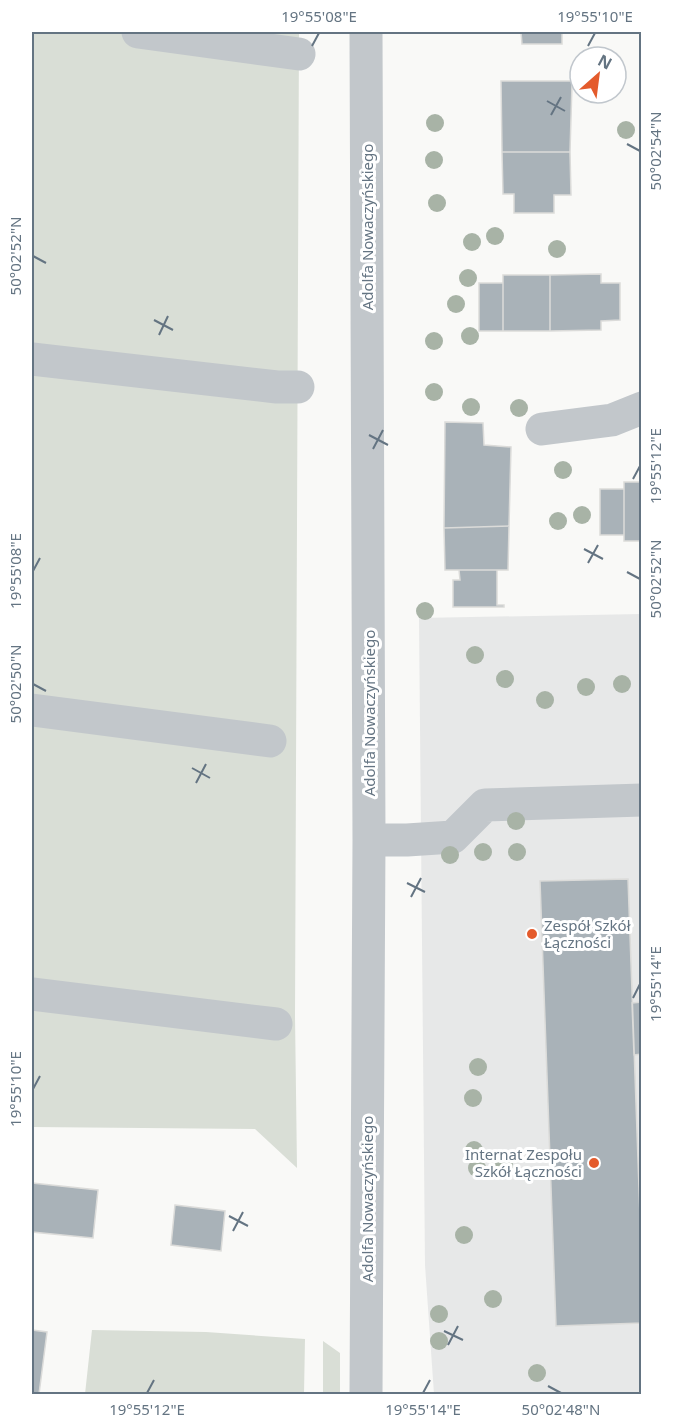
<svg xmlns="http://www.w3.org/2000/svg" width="673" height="1426" font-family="'Noto Sans',sans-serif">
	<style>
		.built { fill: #e7e8e8 }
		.green { fill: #d9ded6 }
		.building { fill: #a9b2b8; stroke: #dbdbd9; stroke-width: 1.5 }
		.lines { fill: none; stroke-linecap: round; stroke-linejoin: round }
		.minor { stroke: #c2c7cb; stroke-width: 33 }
		.tree { fill: #a8b3a6 }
		.ticks { fill: none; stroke: #647482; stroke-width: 2 }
		.poi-dot { fill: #e45b2c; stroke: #fff; stroke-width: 2 }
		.labels { text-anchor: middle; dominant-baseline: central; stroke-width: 6; stroke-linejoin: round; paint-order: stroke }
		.street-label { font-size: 15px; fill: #647482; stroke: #fff }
		.poi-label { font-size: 15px; fill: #647482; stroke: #fff; text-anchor: start }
		.neatline { fill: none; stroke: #647482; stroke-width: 2 }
		.ticks-label { font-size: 15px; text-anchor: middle; fill: #647482 }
	</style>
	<rect width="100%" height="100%" fill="#f9f9f7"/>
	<!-- built -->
	<path class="built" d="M 641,614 L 641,1394 L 434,1394 L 425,1265 L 419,618 Z"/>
	<!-- green -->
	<path class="green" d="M 32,32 L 299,32 L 295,1016 L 297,1168 L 255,1129 L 32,1127 Z
		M 92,1330 L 206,1332 L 305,1339 L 304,1394 L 85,1394 Z
		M 323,1341 L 340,1353 L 340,1394 L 323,1394 Z"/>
	<!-- building -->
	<path class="building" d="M 521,32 L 562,32 L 562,44 L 522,44 Z
		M 501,81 L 577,81 L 577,84 L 572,84 L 570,152 L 502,152 Z
		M 502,152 L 570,152 L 571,195 L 554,195 L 554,213 L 514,213 L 514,194 L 503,194 Z
		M 601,274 L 601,283 L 620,283 L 620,320 L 601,321 L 601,330 L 550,331 L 550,275 Z
		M 503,275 L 550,275 L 550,331 L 503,331 Z
		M 479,283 L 503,283 L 503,331 L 479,331 Z
		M 445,422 L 483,423 L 484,445 L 511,447 L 509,526 L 444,528 Z
		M 624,482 L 642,482 L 642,541 L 624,541 Z
		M 600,489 L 624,489 L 624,535 L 600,535 Z
		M 509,526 L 508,570 L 445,570 L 444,528 Z
		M 459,570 L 497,570 L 497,605 L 504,605 L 504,607 L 453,607 L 453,580 L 460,580 Z
		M 628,879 L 642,1272 L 642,1323 L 556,1326 L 540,881 Z
		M 642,1002 L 642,1054 L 634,1055 L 632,1003 Z
		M 32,1183 L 98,1190 L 93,1238 L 32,1232 Z
		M 175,1205 L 225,1211 L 221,1251 L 171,1245 Z
		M 32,1330 L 47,1332 L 39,1394 L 32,1394 Z"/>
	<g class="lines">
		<!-- minor -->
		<path class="minor" d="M 138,32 L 299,54
			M 32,359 L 277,387 L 298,387
			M 542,429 L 612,420 L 642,408
			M 32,710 L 270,741
			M 369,840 L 407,840 L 453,837 L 485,805 L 642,800
			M 32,994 L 276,1024
			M 366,1394 L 369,840 L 366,32"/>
	</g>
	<!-- trees -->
	<g class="tree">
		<circle cx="435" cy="123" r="9"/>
		<circle cx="626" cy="130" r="9"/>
		<circle cx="434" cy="160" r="9"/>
		<circle cx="437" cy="203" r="9"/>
		<circle cx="495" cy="236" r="9"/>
		<circle cx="472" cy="242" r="9"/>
		<circle cx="557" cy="249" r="9"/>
		<circle cx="468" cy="278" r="9"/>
		<circle cx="456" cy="304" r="9"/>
		<circle cx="470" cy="336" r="9"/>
		<circle cx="434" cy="341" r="9"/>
		<circle cx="434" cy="392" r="9"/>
		<circle cx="471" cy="407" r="9"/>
		<circle cx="519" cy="408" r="9"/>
		<circle cx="563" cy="470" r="9"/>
		<circle cx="582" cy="515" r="9"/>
		<circle cx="558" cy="521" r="9"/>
		<circle cx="425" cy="611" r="9"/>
		<circle cx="475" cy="655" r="9"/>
		<circle cx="505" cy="679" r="9"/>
		<circle cx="622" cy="684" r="9"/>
		<circle cx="586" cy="687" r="9"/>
		<circle cx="545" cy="700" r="9"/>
		<circle cx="516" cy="821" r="9"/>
		<circle cx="483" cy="852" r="9"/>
		<circle cx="517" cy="852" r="9"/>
		<circle cx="450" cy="855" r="9"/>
		<circle cx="478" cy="1067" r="9"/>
		<circle cx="473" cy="1098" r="9"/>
		<circle cx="474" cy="1150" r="9"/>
		<circle cx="504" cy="1165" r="9"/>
		<circle cx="477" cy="1168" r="9"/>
		<circle cx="464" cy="1235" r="9"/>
		<circle cx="493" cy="1299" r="9"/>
		<circle cx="439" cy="1314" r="9"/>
		<circle cx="439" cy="1341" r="9"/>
		<circle cx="537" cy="1373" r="9"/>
	</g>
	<!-- ticks -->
	<path class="ticks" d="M 312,46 L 319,33M 588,46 L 595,33M 547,101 L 565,111M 551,115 L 561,97M 627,144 L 640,151M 33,256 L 46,263M 154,320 L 173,330M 159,335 L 168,316M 369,435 L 388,445M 373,449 L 383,430M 633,479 L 640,466M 584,549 L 603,559M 588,563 L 598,545M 33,571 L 40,558M 627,572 L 640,579M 33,684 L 46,691M 192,768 L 210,778M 196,783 L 206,764M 407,883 L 425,892M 411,897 L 421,878M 633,998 L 640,984M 33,1089 L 40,1076M 229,1216 L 248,1226M 233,1231 L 243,1212M 444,1331 L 463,1340M 448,1345 L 458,1326M 548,1386 L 561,1393M 147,1393 L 154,1380M 423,1393 L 430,1380"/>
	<!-- markers -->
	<g class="poi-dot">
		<circle cx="532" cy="934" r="6"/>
		<circle cx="594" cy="1163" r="6"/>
	</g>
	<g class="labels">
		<!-- street labels -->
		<g class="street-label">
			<text transform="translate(367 227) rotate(-90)">Adolfa Nowaczyńskiego</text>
			<text transform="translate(369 713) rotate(-90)">Adolfa Nowaczyńskiego</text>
			<text transform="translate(367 1199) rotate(-90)">Adolfa Nowaczyńskiego</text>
		</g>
		<!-- poi labels -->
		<g class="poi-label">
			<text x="544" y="925">Zespół Szkół<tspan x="544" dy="17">Łączności</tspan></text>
			<text x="582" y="1154" text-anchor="end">Internat Zespołu<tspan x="582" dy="17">Szkół Łączności</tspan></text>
		</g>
	</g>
	<!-- border -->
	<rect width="673" height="1426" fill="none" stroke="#ffffff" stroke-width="66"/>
	<!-- north arrow -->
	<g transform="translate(598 75) rotate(28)"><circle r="28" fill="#ffffff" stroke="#c1c7cd" stroke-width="1.5"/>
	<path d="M0-4.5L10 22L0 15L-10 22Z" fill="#e45b2c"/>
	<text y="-9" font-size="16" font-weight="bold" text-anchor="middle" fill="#647482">N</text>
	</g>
	<rect x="33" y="33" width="607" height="1360" class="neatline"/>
	<g class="ticks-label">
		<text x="319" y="22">19°55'08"E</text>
		<text x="595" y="22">19°55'10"E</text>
		<text transform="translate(656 151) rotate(-90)" y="5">50°02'54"N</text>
		<text transform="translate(16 256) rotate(-90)" y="5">50°02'52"N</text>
		<text transform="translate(656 466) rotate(-90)" y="5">19°55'12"E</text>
		<text transform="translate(16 571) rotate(-90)" y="5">19°55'08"E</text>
		<text transform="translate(656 579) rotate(-90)" y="5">50°02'52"N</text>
		<text transform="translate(16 684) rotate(-90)" y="5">50°02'50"N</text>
		<text transform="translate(656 984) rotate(-90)" y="5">19°55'14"E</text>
		<text transform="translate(16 1089) rotate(-90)" y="5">19°55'10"E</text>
		<text x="147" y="1415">19°55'12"E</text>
		<text x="423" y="1415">19°55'14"E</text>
		<text x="561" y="1415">50°02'48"N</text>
	</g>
</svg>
